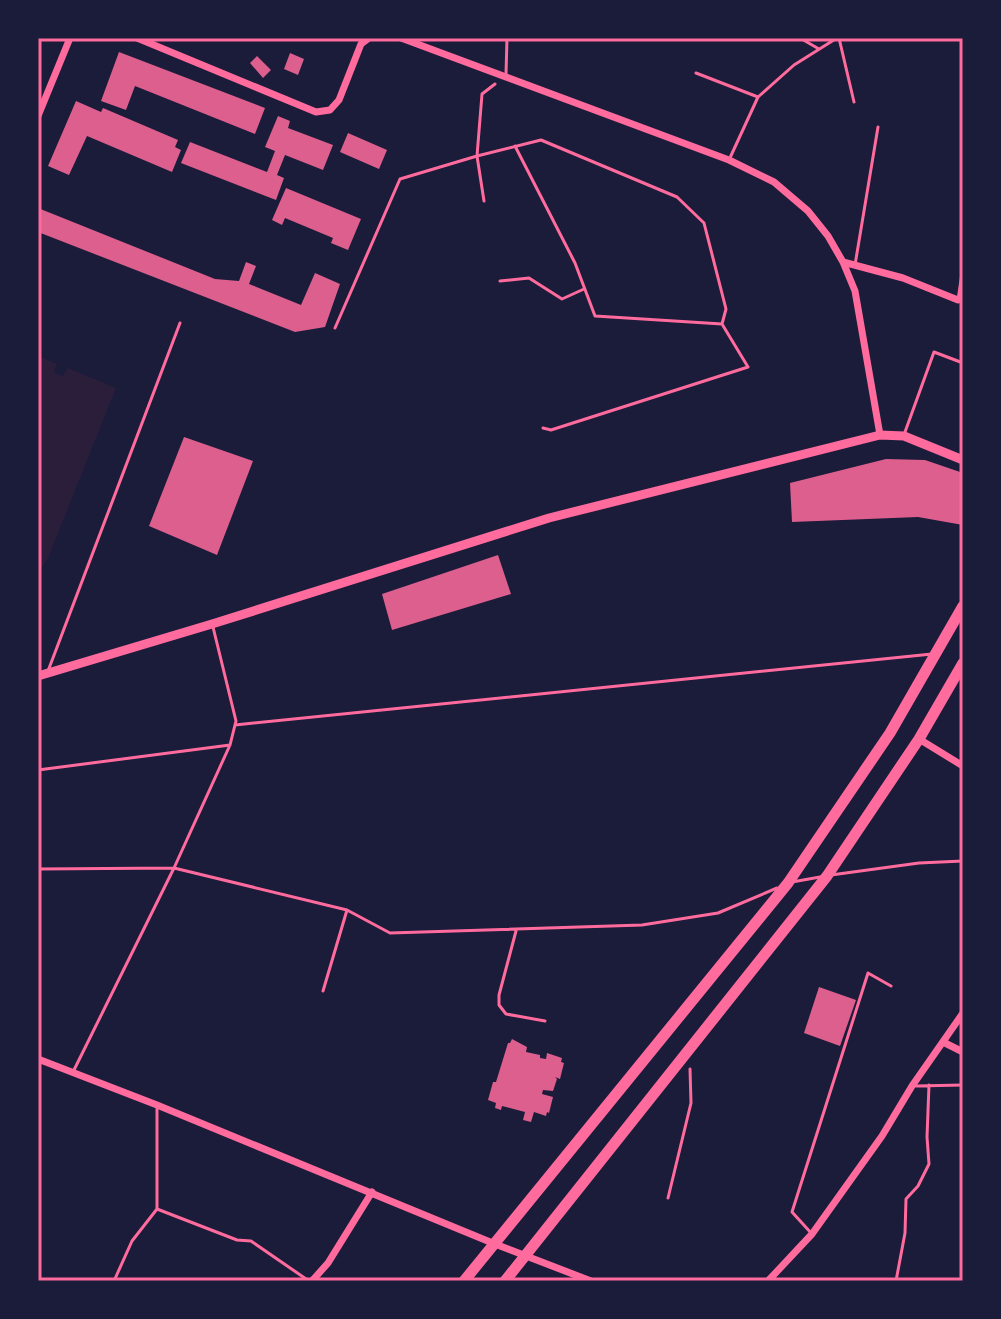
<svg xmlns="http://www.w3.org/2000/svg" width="1001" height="1319" font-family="'PT Sans',sans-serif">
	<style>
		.green { fill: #2a1e3b }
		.building { fill: #dd5f8e }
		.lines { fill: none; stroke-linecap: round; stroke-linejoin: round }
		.path { stroke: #ff6b9d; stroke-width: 3 }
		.service { stroke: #ff6b9d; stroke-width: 3 }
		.minor { stroke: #ff6b9d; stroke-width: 7 }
		.tertiary { stroke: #ff6b9d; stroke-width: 9 }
		.primary { stroke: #ff6b9d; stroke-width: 11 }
		.neatline { fill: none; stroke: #ff6b9d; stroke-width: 3 }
	</style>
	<rect width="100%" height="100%" fill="#1b1b3a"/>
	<!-- green -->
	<path class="green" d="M 38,356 L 57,364 L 54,372 L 63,376 L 68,368 L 116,388 L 48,558 L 38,572 Z"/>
	<!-- building -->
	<path class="building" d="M 119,52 L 265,108 L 255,134 L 135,86 L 126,110 L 101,101 Z
		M 290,53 L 304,59 L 298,75 L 284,69 Z
		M 257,56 L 271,70 L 263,78 L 250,63 Z
		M 76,101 L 101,112 L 103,108 L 178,140 L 175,147 L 181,150 L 172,172 L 87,136 L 69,175 L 48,166 Z
		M 278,116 L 290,121 L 288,128 L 333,145 L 323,170 L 285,155 L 277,175 L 284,178 L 276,200 L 181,163 L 190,142 L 267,172 L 275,151 L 265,147 Z
		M 348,133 L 387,150 L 379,169 L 340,152 Z
		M 286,188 L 361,219 L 348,250 L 331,243 L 333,238 L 285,218 L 282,225 L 272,220 Z
		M 38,208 L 215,279 L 239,281 L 246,262 L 256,266 L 249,284 L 301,305 L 315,273 L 340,284 L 325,327 L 295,332 L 38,232 Z
		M 184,437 L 253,461 L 217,555 L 149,526 Z
		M 886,459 L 925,460 L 963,473 L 963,525 L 918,517 L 792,522 L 790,483 Z
		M 498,555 L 511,594 L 392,630 L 382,594 Z
		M 819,987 L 856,1000 L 840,1046 L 804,1033 Z
		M 512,1039 L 527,1047 L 526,1052 L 540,1055 L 540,1058 L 546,1059 L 547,1053 L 562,1058 L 561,1062 L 564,1063 L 560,1079 L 555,1077 L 557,1079 L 553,1091 L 543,1090 L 542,1094 L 553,1097 L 549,1113 L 547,1112 L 546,1116 L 534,1112 L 531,1122 L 523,1120 L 525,1112 L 502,1106 L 501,1110 L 495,1108 L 496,1103 L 488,1100 L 493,1082 L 496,1082 L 508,1043 L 510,1043 Z"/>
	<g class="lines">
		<!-- path -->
		<path class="path" d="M 515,146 L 575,263 L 595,316 L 722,324
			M 484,201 L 477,156 L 482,94 L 495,84
			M 500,281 L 529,278 L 562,299 L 584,289
			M 335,328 L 400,179 L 477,156 L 541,140 L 677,197 L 704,223 L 726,309 L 722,324 L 748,367 L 551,430 L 543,428
			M 668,1198 L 691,1103 L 690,1069"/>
		<!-- service -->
		<path class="service" d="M 800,38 L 819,49
			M 839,38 L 854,102
			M 696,73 L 758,97
			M 506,74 L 507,38
			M 729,160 L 758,97 L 794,65 L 837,38
			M 855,265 L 878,127
			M 958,300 L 963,267
			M 905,432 L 934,352 L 963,363
			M 48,671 L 180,323
			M 235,725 L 932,654
			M 38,770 L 230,745
			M 38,869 L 174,868 L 347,910 L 390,933 L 642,925 L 718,913 L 777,888
			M 831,875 L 919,863 L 963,861
			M 792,882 L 820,877
			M 516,931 L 499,995 L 499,1005 L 506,1014 L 545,1021
			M 323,991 L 347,910
			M 73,1072 L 174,868 L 230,745 L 236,721 L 213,627
			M 916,1086 L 963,1085
			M 157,1209 L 237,1240 L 251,1241 L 309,1281
			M 812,1234 L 792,1212 L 868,973 L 891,986
			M 114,1281 L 132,1241 L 157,1209 L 157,1109
			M 896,1281 L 905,1233 L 906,1199 L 918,1186 L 929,1164 L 927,1137 L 929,1085"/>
		<!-- minor -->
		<path class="minor" d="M 137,38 L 316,112 L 330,110 L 339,100 L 361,44 L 369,38
			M 401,38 L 729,160 L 774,182 L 808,211 L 828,236 L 843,262 L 855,291 L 880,435
			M 38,116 L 70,38
			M 843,262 L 903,278 L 958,300
			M 919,739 L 963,766
			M 943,1042 L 963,1052
			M 38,1059 L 157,1105 L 495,1244 L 591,1281
			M 312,1281 L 328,1263 L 372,1192
			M 768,1281 L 812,1234 L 882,1136 L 912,1086 L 963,1013"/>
		<!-- tertiary -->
		<path class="tertiary" d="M 38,676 L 212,624 L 549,518 L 880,435 L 904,436 L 963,460"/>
		<!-- primary -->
		<path class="primary" d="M 464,1281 L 788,883 L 890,733 L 963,606
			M 505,1281 L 827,876 L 919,739 L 963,663"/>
	</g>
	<!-- border -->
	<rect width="1001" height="1319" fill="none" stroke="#1b1b3a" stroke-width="80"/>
	<rect x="40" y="40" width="921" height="1239" class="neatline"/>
</svg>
